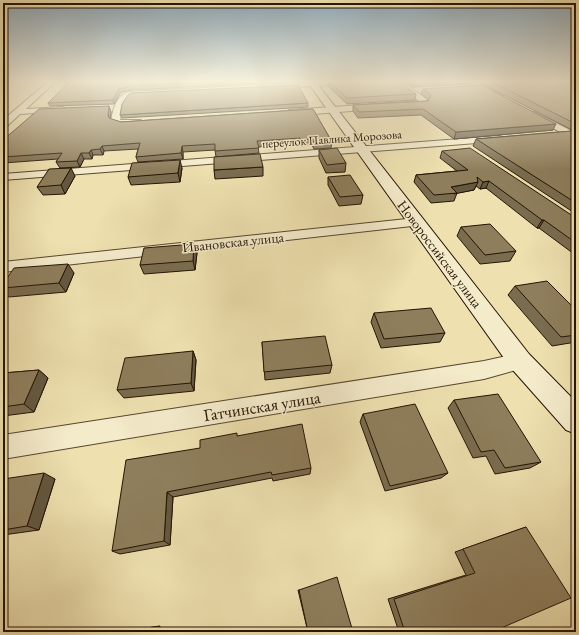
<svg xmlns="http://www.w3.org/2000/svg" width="579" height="635" font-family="'EB Garamond',serif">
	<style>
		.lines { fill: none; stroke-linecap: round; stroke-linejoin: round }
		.street-casing { stroke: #57472e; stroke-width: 2 }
		.secondary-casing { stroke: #251403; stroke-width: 2 }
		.street { fill: #f4ebcb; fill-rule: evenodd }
		.secondary { fill: #f4ebcb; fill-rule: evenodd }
		.wall { fill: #7a6c4f; stroke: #251403 }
		.shaded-wall { fill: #635840; stroke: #251403 }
		.building { fill: #8e7e5c; stroke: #251403 }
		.labels { text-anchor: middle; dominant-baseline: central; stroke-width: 3; stroke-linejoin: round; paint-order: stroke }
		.far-street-label { font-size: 12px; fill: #251403; stroke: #f4ebcb }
		.street-label { font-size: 14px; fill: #251403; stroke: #f4ebcb }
		.near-street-label { font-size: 17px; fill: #251403; stroke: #f4ebcb }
	</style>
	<rect width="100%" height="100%" fill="#eee0af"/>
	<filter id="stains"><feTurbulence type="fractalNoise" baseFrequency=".005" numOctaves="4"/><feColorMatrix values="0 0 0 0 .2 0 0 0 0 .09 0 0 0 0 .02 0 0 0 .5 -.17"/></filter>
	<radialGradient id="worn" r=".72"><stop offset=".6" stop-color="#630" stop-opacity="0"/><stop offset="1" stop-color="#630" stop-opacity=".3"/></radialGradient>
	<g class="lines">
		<defs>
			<path id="street" d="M 49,81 L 56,81 L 26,109 L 62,107 L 66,109 L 65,111 L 20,114 L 6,127 L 3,128 L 3,120 Z
				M 334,81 L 369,81 L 366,83 L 130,96 L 124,102 L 120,120 L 141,120 L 142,122 L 141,124 L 123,126 L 112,123 L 111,121 C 113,110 116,96 128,92 Z
				M 393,81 L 400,81 L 427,99 L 428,101 L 426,105 L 289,116 L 285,113 L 289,110 L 419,101 Z
				M 467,81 L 475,81 L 503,96 L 502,98 L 496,98 Z
				M 534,112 L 576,133 L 576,140 L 531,117 L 530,115 Z
				M 499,136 L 502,137 L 504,139 L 502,141 L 3,180 L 3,174 Z
				M 416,218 L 421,219 L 423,222 L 421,225 L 3,272 L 3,262 Z
				M 520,353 L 527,355 L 530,361 L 527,367 L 484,379 L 3,459 L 3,435 L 484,361 Z"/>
			<path id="secondary" d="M 307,81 L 315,81 L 529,354 L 576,402 L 576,434 L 566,430 L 511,368 Z"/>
		</defs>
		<!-- street casing -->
		<use href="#street" class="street-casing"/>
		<!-- secondary casing -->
		<use href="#secondary" class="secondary-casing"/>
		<!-- street -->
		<use href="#street" class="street"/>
		<!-- secondary -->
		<use href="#secondary" class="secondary"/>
	</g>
	<!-- wall -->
	<path class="wall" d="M 70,81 L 295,81 L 132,90 L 121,92 L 114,104 L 50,106 L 48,103 Z
		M 328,81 L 416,94 L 415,100 L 347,104 L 328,86 Z
		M 402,81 L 470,81 L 468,84 L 412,87 Z
		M 477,81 L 559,81 L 576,87 L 576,214 L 473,146 L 476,139 L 572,131 L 572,130 Z
		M 560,81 L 576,81 L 576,86 Z
		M 423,89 L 553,130 L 454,139 L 421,115 L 358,118 L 353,111 L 353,105 L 428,101 L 428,100 L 421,94 Z
		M 308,103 L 308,107 L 122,118 L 120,115 Z
		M 109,106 L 111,112 L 110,119 L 121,122 L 313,109 L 332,142 L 331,148 L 314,149 L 312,145 L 301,146 L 300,144 L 258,147 L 259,153 L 216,157 L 215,150 L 183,152 L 183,159 L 138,162 L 136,157 L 138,149 L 104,151 L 103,155 L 93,155 L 92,159 L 84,159 L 80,167 L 60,168 L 56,162 L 58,159 L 3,163 L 3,140 Z
		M 319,150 L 346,163 L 345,172 L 326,173 L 319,158 Z
		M 442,151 L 576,218 L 576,254 L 574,254 L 539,228 L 537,228 L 486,188 L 480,189 L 476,186 L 474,190 L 457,193 L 454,201 L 431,203 L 414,182 L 416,175 L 457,171 L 440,158 Z
		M 263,167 L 263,176 L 215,179 L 214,170 Z
		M 182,168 L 180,182 L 131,185 L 128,177 Z
		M 75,176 L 65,194 L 43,195 L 37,187 Z
		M 328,177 L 363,195 L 361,204 L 339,206 L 328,185 Z
		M 461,227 L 516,251 L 510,261 L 480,264 L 457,236 Z
		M 194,244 L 197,253 L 195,270 L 144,274 L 140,265 Z
		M 74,273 L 66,292 L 9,297 L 3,291 L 3,284 Z
		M 515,286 L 576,310 L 576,342 L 552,346 L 508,295 Z
		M 374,313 L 445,333 L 440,342 L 381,348 L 371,322 Z
		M 262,342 L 332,365 L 330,373 L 265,380 Z
		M 193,351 L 196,360 L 194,391 L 124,398 L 117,390 Z
		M 39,370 L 48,378 L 34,412 L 3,416 L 3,373 Z
		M 454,400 L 541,462 L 530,468 L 495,474 L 486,456 L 473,458 L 448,408 Z
		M 363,414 L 448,473 L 441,478 L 385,491 L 360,422 Z
		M 238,436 L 311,468 L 310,474 L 273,481 L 272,478 L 173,497 L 170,545 L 120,554 L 112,551 L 200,448 Z
		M 3,479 L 55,479 L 39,530 L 3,535 Z
		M 526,527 L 492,632 L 399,632 L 388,599 L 466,575 L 455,552 Z
		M 298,590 L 299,590 L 353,632 L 308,632 Z"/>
	<!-- shaded-wall -->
	<path class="shaded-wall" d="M 434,81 L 470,81 L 468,84 L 412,87 L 414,82 Z
		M 131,86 L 132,90 L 121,92 L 114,104 L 113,100 L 119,89 Z
		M 109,106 L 111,112 L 110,121 L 108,115 Z
		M 556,124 L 553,130 L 454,139 L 456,132 Z
		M 102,146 L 104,151 L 103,155 L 100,149 Z
		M 182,146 L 183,152 L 183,159 L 181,153 Z
		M 91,150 L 93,155 L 92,159 L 89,153 Z
		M 81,153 L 84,159 L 80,167 L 77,161 Z
		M 180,160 L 182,168 L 180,182 L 178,173 Z
		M 71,168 L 75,176 L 65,194 L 61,185 Z
		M 489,181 L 486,188 L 480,189 L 483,182 Z
		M 478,182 L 474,190 L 454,194 L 451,187 Z
		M 542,220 L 544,220 L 539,228 L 537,228 Z
		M 194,244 L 197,253 L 195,270 L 193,261 Z
		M 68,264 L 74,273 L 66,292 L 59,283 Z
		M 193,351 L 196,360 L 194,391 L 191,383 Z
		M 39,370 L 48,378 L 34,412 L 24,404 Z
		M 44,473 L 55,479 L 39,530 L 27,526 Z
		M 167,492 L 173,497 L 170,545 L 164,541 Z
		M 160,626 L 160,632 L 152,632 L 152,627 Z"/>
	<!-- building -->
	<path class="building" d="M 70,81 L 238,81 L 131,86 L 119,89 L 113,100 L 48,103 Z
		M 328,81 L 398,81 L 416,94 L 347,98 Z
		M 412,81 L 434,81 L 414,82 Z
		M 490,81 L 559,81 L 576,87 L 576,124 Z
		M 298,85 L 308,103 L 120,115 L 122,104 L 128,95 L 131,93 Z
		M 482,85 L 556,124 L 456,132 L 423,109 L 359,112 L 353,105 L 428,101 L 431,95 L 423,89 Z
		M 109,106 L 108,115 L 109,118 L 121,122 L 313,109 L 332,142 L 315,144 L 312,139 L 301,140 L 300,138 L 257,141 L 259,148 L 215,151 L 215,144 L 182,146 L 181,153 L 136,157 L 140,143 L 102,146 L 100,149 L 91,150 L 89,153 L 81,153 L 77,161 L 56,162 L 62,153 L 3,157 L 3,140 L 39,109 Z
		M 576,129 L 576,203 L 476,139 L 572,131 Z
		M 337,148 L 346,163 L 327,165 L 319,150 Z
		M 470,148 L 576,218 L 576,243 L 544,220 L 542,220 L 489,181 L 483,182 L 477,177 L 478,182 L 451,187 L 457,193 L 434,195 L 416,175 L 468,170 L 442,151 Z
		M 260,154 L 263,167 L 214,170 L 214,157 Z
		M 180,160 L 178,173 L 128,177 L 132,163 Z
		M 71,168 L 61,185 L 37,187 L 49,169 Z
		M 350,175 L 363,195 L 340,197 L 328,177 Z
		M 490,224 L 516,251 L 485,255 L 461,227 Z
		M 194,244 L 193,261 L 140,265 L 144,248 Z
		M 68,264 L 59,283 L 3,288 L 3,284 L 14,268 Z
		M 547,281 L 576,310 L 576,335 L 561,337 L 515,286 Z
		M 431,308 L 445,333 L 384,339 L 374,313 Z
		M 325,336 L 332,365 L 264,372 L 262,342 Z
		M 193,351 L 191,383 L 117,390 L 125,358 Z
		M 39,370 L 24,404 L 3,407 L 3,373 Z
		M 498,394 L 541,462 L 505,468 L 494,450 L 481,452 L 454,400 Z
		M 415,404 L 448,473 L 390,486 L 363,414 Z
		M 302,424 L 311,468 L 272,475 L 271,472 L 167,492 L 164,541 L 112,551 L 126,460 L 200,448 L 200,440 L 237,433 L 237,436 Z
		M 44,473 L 27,526 L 3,530 L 3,479 Z
		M 526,527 L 571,598 L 492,632 L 405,632 L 394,599 L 475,573 L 463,549 Z
		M 337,577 L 353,632 L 308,632 L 299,590 Z
		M 152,627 L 152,632 L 131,632 Z"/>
	<!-- sky -->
	<linearGradient id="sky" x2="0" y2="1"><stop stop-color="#8faaba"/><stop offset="0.48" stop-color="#f7f1db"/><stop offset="1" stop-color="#f7f1db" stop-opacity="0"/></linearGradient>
	<rect width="579" height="170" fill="url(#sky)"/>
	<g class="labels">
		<!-- far-street labels -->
		<g class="far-street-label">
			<text transform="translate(332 139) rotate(-4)">переулок Павлика Морозова</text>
		</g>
		<!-- street labels -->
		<g class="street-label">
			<text transform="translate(233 242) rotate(-6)">Ивановская улица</text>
			<text transform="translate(440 254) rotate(53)">Новороссийская улица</text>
		</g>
		<!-- near-street labels -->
		<g class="near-street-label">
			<text transform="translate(262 406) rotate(-9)">Гатчинская улица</text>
		</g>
	</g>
	<!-- margin -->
	<rect width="579" height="635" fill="none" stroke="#eee0af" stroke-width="16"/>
	<rect x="4" y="4" width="571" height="627" fill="none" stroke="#251403" stroke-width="2"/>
	<rect x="8" y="8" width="563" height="619" fill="none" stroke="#251403"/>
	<rect width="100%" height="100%" filter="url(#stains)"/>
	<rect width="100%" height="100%" fill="url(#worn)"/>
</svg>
